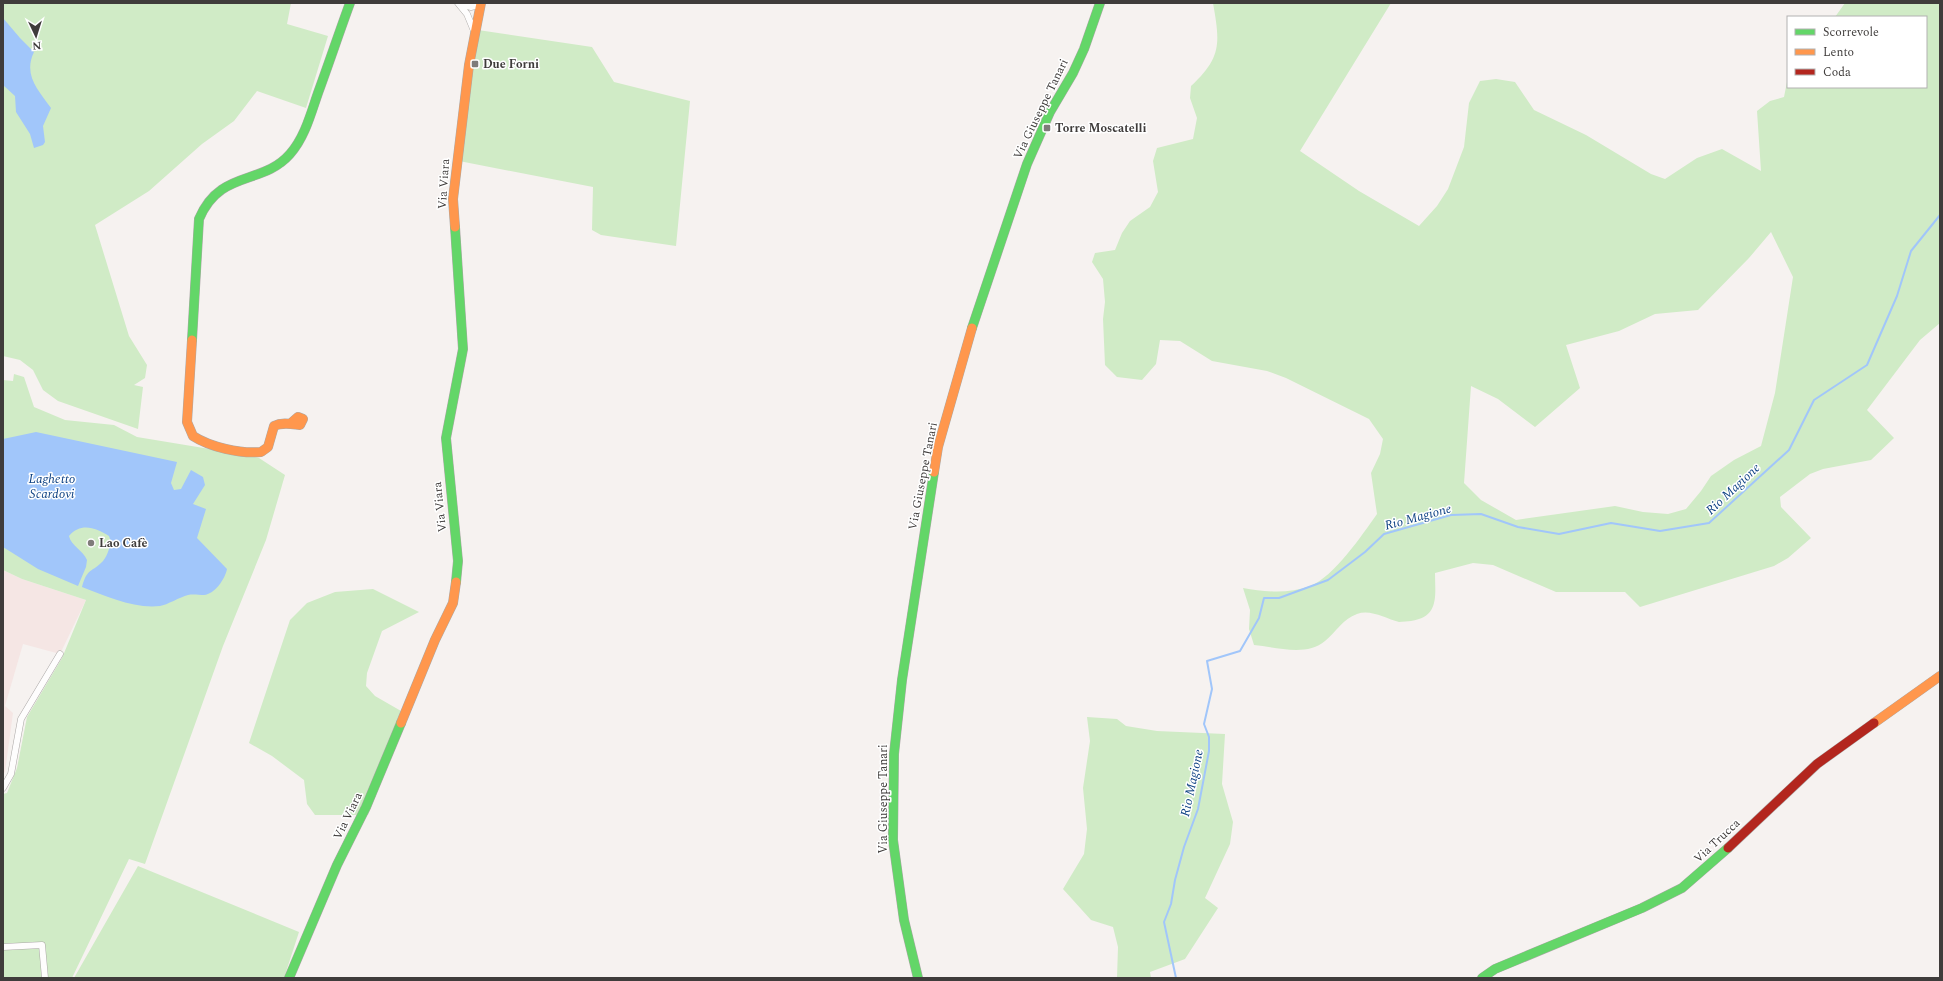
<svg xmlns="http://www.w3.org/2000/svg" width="1943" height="981" font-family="Spectral,serif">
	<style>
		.education { fill: #f5e6e4 }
		.green { fill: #d0ebc6; fill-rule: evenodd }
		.water { fill: #a1c6fa }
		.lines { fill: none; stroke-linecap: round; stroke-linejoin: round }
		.stream { stroke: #a1c6fa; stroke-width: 2 }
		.street-casing { stroke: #aba8a6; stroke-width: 7 }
		.fast-casing { stroke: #aba8a6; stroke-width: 10 }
		.slow-casing { stroke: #aba8a6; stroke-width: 10 }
		.jam-casing { stroke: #aba8a6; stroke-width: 10 }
		.street { stroke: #fefdfd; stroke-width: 6 }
		.fast { stroke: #63d668; stroke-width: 9 }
		.slow { stroke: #ff974d; stroke-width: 9 }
		.jam { stroke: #b3261e; stroke-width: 9 }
		.poi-dot { fill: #7f7c7a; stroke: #fff; stroke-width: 1.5 }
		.labels { text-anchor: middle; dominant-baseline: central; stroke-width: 3; stroke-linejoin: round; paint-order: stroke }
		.poi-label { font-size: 12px; font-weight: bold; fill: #3f3c3b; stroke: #fff; text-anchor: start }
		.street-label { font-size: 12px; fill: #3f3c3b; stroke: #fff }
		.water-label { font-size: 13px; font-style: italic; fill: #0d4183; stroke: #fff }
	</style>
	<rect width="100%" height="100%" fill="#f6f2f0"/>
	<!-- education -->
	<path class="education" d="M 3,570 L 22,579 L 86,600 L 60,654 L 23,644 L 5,706 L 13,713 L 5,772 L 3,774 Z"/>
	<!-- green -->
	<path class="green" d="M 3,3 L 291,3 L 287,24 L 328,36 L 306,108 L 257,91 L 234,121 L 202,144 L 149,191 L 95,225 L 129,336 L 147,365 L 145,378 L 134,385 L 143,387 L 138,429 L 58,401 L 43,390 L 33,370 L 20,360 L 3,356 Z
		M 1213,3 L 1391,3 L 1300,151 L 1359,191 L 1419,226 L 1437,206 L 1448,189 L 1464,147 L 1469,103 L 1480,81 L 1496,79 L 1515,82 L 1534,110 L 1586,135 L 1651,174 L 1665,179 L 1697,158 L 1722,149 L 1761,171 L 1757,111 L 1770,101 L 1784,97 L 1788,77 L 1788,87 L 1926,87 L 1926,17 L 1835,17 L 1845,3 L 1940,3 L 1940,323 L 1920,340 L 1867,410 L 1894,438 L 1871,460 L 1823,469 L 1810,474 L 1780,497 L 1781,507 L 1811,538 L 1788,558 L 1774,566 L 1640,607 L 1625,592 L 1556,592 L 1493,565 L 1473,563 L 1435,573 C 1435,595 1440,617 1411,621 C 1408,621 1403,622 1399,622 C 1386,619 1371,609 1357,614 C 1343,619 1336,632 1325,641 C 1307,657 1275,647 1254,645 L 1249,629 L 1250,610 L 1243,588 C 1265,592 1289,594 1310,586 C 1334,577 1362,535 1377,514 L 1371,473 L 1380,454 L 1383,439 L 1369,419 L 1286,378 L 1267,371 L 1212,361 L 1180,341 L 1160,340 L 1156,364 L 1142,380 L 1117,377 L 1105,365 L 1103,319 L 1105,302 L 1103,279 L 1092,262 L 1095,253 L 1115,250 L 1122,233 L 1130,221 L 1150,207 L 1158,192 L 1153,161 L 1157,148 L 1193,139 L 1197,118 L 1190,98 L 1191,86 C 1222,57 1220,43 1213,3 ZM 1771,232 L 1793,277 L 1775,393 L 1761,446 L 1734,460 L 1711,476 L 1701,491 L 1686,509 L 1668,514 L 1643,512 L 1615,506 L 1516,520 L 1481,500 L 1464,483 L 1471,386 L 1498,399 L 1535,427 L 1580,388 L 1566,345 L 1619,331 L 1655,314 L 1698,310 L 1749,258 Z
		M 478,30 L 592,47 L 614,82 L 690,101 L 676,246 L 601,235 L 592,230 L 593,187 L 454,160 Z
		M 14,374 L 24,377 L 34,407 L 65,420 L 114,425 L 137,437 L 246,455 L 259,458 L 285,475 L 266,540 L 223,646 L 145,864 L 129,859 L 72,978 L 3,978 L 3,794 L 7,793 L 17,768 L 27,717 L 62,658 L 86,600 L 22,579 L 3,570 L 3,380 L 13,381 Z
		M 373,589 L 419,612 L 382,631 L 367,673 L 366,686 L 375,696 L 408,715 L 368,815 L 315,815 L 307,804 L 304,780 L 272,756 L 249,743 L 290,620 L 307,603 L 335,592 Z
		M 1087,717 L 1117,719 L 1126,726 L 1157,731 L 1225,734 L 1222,784 L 1233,822 L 1230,844 L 1205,898 L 1218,908 L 1185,959 L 1150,972 L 1151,978 L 1117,978 L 1118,947 L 1113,927 L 1091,920 L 1063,889 L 1084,854 L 1087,829 L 1083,788 L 1090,741 Z
		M 138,866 L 299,932 L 284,978 L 74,978 Z"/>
	<!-- water -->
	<path class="water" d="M 3,18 L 20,38 L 34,52 C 23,75 38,90 51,108 L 43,126 L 45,142 L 43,145 L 34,148 L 30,134 L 16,112 L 15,96 L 3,85 Z
		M 36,432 L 177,462 L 171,483 L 174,490 L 181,489 L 191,470 L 203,477 L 205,485 L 193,504 L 206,509 L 197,538 L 227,569 C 225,579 215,594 204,595 C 199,595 193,594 188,595 C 180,597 167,605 160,606 C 134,609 106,596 82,587 C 87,569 90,573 101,563 C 107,558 109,549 111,542 L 109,536 C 96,528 81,522 69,536 C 71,546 83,550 87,560 L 86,567 L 78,586 L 38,569 L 3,547 L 3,439 Z"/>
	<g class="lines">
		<!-- stream -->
		<path class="stream" d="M 1176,978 L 1164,922 L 1171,904 L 1175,880 L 1184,847 L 1198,809 L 1209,751 L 1209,737 L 1204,724 L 1212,689 L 1207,661 L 1240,651 L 1259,618 L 1264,598 L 1279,598 L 1328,580 L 1365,552 L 1384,534 L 1451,515 L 1481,514 L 1518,527 L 1559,534 L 1611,523 L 1660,531 L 1709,523 L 1789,450 L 1814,400 L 1867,365 L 1897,296 L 1911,251 L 1940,215"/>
		<defs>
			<path id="street" d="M 458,3 L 467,14 L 474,31
				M 459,4 L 471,7 L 480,5
				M 3,788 L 11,774 L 21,719 L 60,654
				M 3,947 L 42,945 L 45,978"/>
			<path id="fast" d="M 455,227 L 463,349 L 446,438 L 458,561 L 456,582
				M 972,328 L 1027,164 L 1050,112 L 1073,73 L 1084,49 L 1100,3
				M 192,340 L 199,219 C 220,169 262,186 290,154 C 305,137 311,113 318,93 C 329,63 339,33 350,3
				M 289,978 L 337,865 L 366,807 L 401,723
				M 918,978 L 904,920 L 893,840 L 894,754 L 902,680 L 934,472
				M 1482,978 L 1495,969 L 1642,908 L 1682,888 L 1728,848"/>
			<path id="slow" d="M 455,227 L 453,199 L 469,65 L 481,3
				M 192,340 L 187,422 L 193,436 C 210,447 240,454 261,452 L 268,447 L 274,426 C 282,422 291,424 300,425 L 303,419 L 298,417 L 290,424
				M 934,472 L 938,447 L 972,328
				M 401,723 L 435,640 L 453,603 L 456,582
				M 1874,723 L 1940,676"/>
			<path id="jam" d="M 1728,848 L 1817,764 L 1874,723"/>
		</defs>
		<!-- street casing -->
		<use href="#street" class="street-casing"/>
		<!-- fast casing -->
		<use href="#fast" class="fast-casing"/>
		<!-- slow casing -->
		<use href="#slow" class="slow-casing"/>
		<!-- jam casing -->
		<use href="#jam" class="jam-casing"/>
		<!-- street -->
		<use href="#street" class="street"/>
		<!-- fast -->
		<use href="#fast" class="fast"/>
		<!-- slow -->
		<use href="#slow" class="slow"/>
		<!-- jam -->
		<use href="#jam" class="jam"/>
	</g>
	<!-- markers -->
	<g class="poi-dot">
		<rect x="471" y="60" width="8" height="8" rx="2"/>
		<rect x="1043" y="124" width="8" height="8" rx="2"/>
		<circle cx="91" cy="543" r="4"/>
	</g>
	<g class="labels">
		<!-- poi labels -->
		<g class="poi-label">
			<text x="483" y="64">Due Forni</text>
			<text x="1055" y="128">Torre Moscatelli</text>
			<text x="99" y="543">Lao Cafè</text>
		</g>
		<!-- street labels -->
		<g class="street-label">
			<text transform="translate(1041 109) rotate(-64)">Via Giuseppe Tanari</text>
			<text transform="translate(444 184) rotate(-86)">Via Viara</text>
			<text transform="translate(923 476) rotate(-79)">Via Giuseppe Tanari</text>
			<text transform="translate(440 507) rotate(-96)">Via Viara</text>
			<text transform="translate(883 799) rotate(-90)">Via Giuseppe Tanari</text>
			<text transform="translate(348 816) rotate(-64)">Via Viara</text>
			<text transform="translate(1717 841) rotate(-43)">Via Trucca</text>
		</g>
		<!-- water labels -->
		<g class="water-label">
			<text x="52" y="479">Laghetto<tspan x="52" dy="15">Scardovi</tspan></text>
			<text transform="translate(1733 489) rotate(-43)">Rio Magione</text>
			<text transform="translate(1418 517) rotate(-15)">Rio Magione</text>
			<text transform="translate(1192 783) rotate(-78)">Rio Magione</text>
		</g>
	</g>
	<!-- border -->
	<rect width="1943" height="981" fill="none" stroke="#3f3c3b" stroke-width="8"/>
	<!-- legend -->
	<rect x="1787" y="16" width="140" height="72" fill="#ffffff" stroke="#b2b1b1"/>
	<rect x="1795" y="29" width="20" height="6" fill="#63d668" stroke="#b2b1b1"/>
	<text x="1823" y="36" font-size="12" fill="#3f3c3b">Scorrevole</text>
	<rect x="1795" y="49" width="20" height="6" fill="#ff974d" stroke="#b2b1b1"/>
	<text x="1823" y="56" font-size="12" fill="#3f3c3b">Lento</text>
	<rect x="1795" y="69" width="20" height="6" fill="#b3261e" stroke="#b2b1b1"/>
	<text x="1823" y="76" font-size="12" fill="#3f3c3b">Coda</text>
	<!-- north arrow -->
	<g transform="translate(36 36) rotate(176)" stroke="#ffffff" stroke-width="3" paint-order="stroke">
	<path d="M0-3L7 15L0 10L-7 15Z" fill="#3f3c3b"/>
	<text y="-6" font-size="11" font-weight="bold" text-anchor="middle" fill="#3f3c3b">N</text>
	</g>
</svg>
